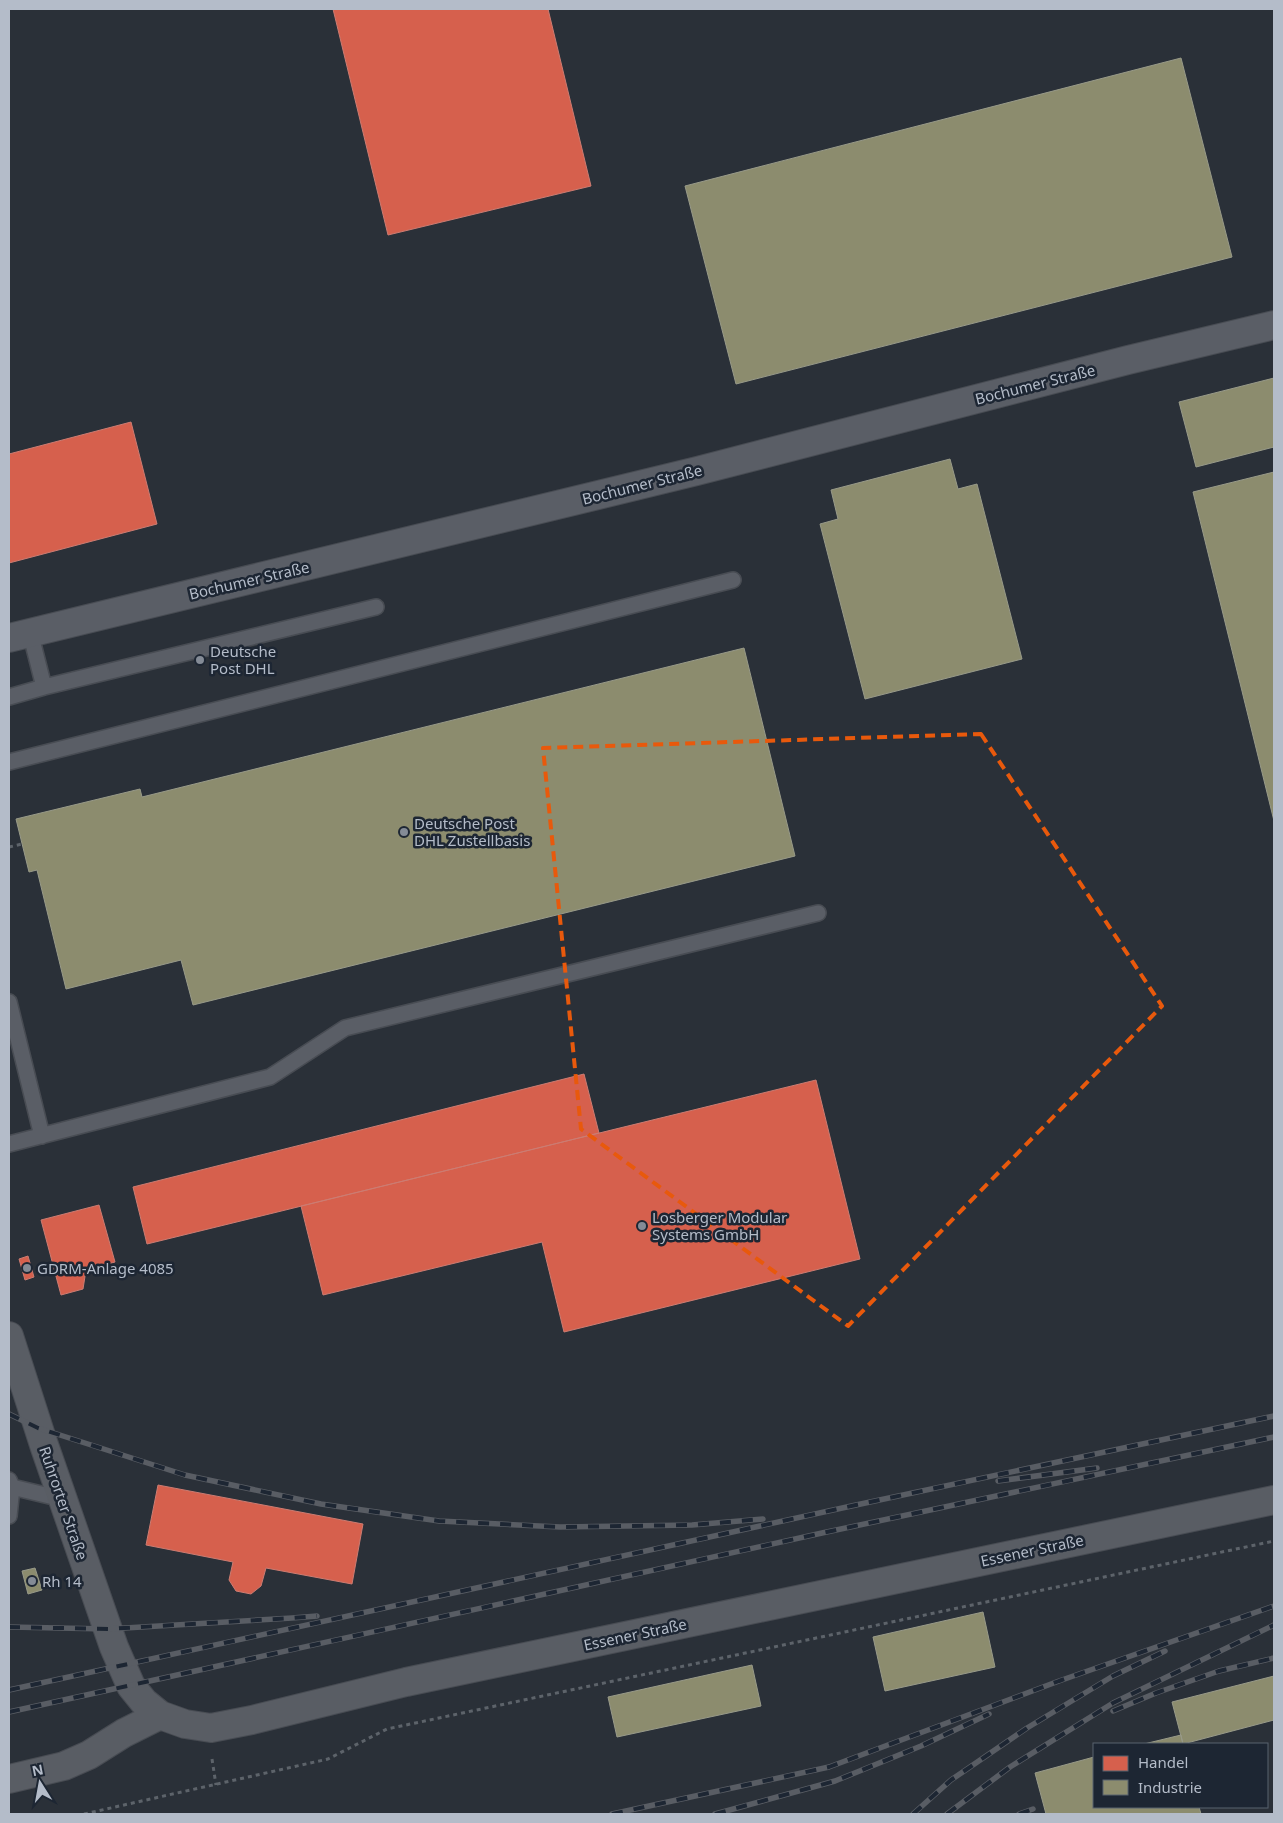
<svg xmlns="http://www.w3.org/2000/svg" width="1283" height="1823" font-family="'Noto Sans',sans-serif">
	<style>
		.shops { fill: #d6604d; stroke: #cc7c72 }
		.industry { fill: #8c8c6e; stroke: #989a89 }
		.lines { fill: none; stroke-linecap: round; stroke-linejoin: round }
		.lane-casing { stroke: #484c53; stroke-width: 18 }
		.street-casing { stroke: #484c53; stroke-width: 30 }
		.secondary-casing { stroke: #484c53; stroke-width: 30 }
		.path { stroke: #5d636a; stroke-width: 3; stroke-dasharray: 4 4; stroke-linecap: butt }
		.lane { stroke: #5a5e66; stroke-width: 15 }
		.street { stroke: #5a5e66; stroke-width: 28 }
		.secondary { stroke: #595d64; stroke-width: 28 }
		.rail-casing { stroke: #595d64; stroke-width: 5.5 }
		.rail { stroke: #1d2633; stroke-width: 4; stroke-dasharray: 11; stroke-linecap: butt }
		.marked { fill: none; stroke: #e8590c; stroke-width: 4; stroke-dasharray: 10 6; stroke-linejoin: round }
		.poi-dot { fill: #848b96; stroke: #1d2633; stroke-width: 2 }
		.labels { text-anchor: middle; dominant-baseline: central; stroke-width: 5; stroke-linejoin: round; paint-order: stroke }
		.street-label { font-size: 15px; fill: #b4bcc9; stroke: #1d2633 }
		.poi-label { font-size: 15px; fill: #b4bcc9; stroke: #1d2633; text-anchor: start }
	</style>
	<rect width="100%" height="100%" fill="#2a3038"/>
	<!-- shops -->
	<path class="shops" d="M 333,9 L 548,9 L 591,186 L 388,235 Z
		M 131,422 L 157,524 L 9,563 L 9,454 Z
		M 584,1074 L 599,1133 L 147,1244 L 133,1187 Z
		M 816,1080 L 860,1259 L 564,1332 L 542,1242 L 323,1295 L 301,1206 Z
		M 99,1205 L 115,1262 L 86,1270 L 83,1289 L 61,1295 L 41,1220 Z
		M 28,1256 L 34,1277 L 25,1280 L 19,1259 Z
		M 158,1485 L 363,1524 L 352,1584 L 266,1568 L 261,1586 L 251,1594 L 236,1591 L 229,1580 L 233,1562 L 146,1545 Z"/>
	<!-- industry -->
	<path class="industry" d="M 1181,58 L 1232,257 L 736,384 L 685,186 Z
		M 1274,378 L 1274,447 L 1196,467 L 1179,402 Z
		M 950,459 L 958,489 L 977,484 L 1022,659 L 865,699 L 820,524 L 838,519 L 831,490 Z
		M 1274,472 L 1274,821 L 1193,492 Z
		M 744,648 L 795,856 L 193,1005 L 181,960 L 66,989 L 37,870 L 29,872 L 16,819 L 140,789 L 142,797 Z
		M 35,1568 L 42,1590 L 28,1594 L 22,1571 Z
		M 983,1612 L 995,1667 L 885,1691 L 873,1637 Z
		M 752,1665 L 761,1706 L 617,1737 L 608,1697 Z
		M 1274,1676 L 1274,1720 L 1183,1744 L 1172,1702 Z
		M 1181,1735 L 1183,1744 L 1144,1744 Z
		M 1094,1757 L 1094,1807 L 1199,1807 L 1201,1814 L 1046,1814 L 1035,1773 Z"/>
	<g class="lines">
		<defs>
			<path id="lane" d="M 30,632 L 44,687 L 376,607
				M 9,697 L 44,687
				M 9,762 L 733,580
				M 9,1002 L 42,1136
				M 9,1144 L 270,1077 L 345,1028 L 818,913
				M 12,1487 L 62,1499
				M 9,1516 L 12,1487 L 9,1480"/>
			<path id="street" d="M 9,638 L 697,471 L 1128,360 L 1274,325"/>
			<path id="secondary" d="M 9,1336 L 44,1445 L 114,1647 L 131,1686 L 144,1702 L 160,1715 L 185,1724 L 211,1728 L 252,1720 L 406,1682 L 1274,1500
				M 9,1779 L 64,1766 L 89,1755 L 124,1733 L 160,1715"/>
		</defs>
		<!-- lane casing -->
		<use href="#lane" class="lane-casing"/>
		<!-- street casing -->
		<use href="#street" class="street-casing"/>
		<!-- secondary casing -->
		<use href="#secondary" class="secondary-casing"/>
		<!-- path -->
		<path class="path" d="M 9,847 L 22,844
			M 212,1759 L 216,1785
			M 84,1814 L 328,1759 L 387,1729 L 1274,1541"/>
		<!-- lane -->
		<use href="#lane" class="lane"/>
		<!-- street -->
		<use href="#street" class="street"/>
		<!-- secondary -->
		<use href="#secondary" class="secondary"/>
		<defs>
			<path id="rail" d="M 9,1414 L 38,1428 L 185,1475 L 321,1504 L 439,1521 L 560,1527 L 692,1525 L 763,1519
				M 998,1481 L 1097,1468
				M 9,1627 L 108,1629 L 292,1618 L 317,1616
				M 9,1690 L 856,1505 L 1274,1416
				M 1113,1711 L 1156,1693 L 1219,1671 L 1274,1658
				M 9,1712 L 822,1533 L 1274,1437
				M 612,1814 L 829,1767 L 1059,1681 L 1274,1606
				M 715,1814 L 835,1781 L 921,1746 L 989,1714
				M 913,1814 L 951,1780 L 1027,1728 L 1113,1676 L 1165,1651
				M 947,1814 L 1010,1767 L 1113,1703 L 1274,1625
				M 1019,1814 L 1033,1809"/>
		</defs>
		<!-- rail casing -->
		<use href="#rail" class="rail-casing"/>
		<!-- rail -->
		<use href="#rail" class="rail"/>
	</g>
	<!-- marked area -->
	<path class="marked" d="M 981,734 L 1162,1006 L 848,1326 L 581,1129 L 543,748 Z"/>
	<!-- markers -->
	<g class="poi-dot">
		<circle cx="200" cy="660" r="5"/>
		<circle cx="404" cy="832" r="5"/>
		<circle cx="642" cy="1226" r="5"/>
		<circle cx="27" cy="1268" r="5"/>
		<circle cx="32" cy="1581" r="5"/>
	</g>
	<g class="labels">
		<!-- street labels -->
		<g class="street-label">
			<text transform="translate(1035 384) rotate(-14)">Bochumer Straße</text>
			<text transform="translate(642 484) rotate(-14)">Bochumer Straße</text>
			<text transform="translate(249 580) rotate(-13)">Bochumer Straße</text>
			<text transform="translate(64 1503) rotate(71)">Ruhrorter Straße</text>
			<text transform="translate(1032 1550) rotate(-12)">Essener Straße</text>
			<text transform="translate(635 1634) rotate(-12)">Essener Straße</text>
		</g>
		<!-- poi labels -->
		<g class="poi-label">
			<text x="210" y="651">Deutsche<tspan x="210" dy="17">Post DHL</tspan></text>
			<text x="414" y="823">Deutsche Post<tspan x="414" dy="17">DHL Zustellbasis</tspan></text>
			<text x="652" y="1217">Losberger Modular<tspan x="652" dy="17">Systems GmbH</tspan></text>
			<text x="37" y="1268">GDRM-Anlage 4085</text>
			<text x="42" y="1581">Rh 14</text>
		</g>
	</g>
	<!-- border -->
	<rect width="1283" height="1823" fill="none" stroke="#b4bcc9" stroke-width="20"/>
	<!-- legend -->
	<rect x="1093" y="1743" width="175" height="65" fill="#1d2633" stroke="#59626f"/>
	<rect x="1103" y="1756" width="25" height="15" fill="#d6604d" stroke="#59626f"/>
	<text x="1138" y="1768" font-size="15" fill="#b4bcc9">Handel</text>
	<rect x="1103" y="1780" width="25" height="15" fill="#8c8c6e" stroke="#59626f"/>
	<text x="1138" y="1793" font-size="15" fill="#b4bcc9">Industrie</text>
	<!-- north arrow -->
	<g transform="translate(40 1783) rotate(349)" stroke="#1d2633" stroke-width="4" paint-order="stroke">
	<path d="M0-4L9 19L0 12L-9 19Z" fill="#b4bcc9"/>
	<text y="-8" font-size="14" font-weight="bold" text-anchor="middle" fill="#b4bcc9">N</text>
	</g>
</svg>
